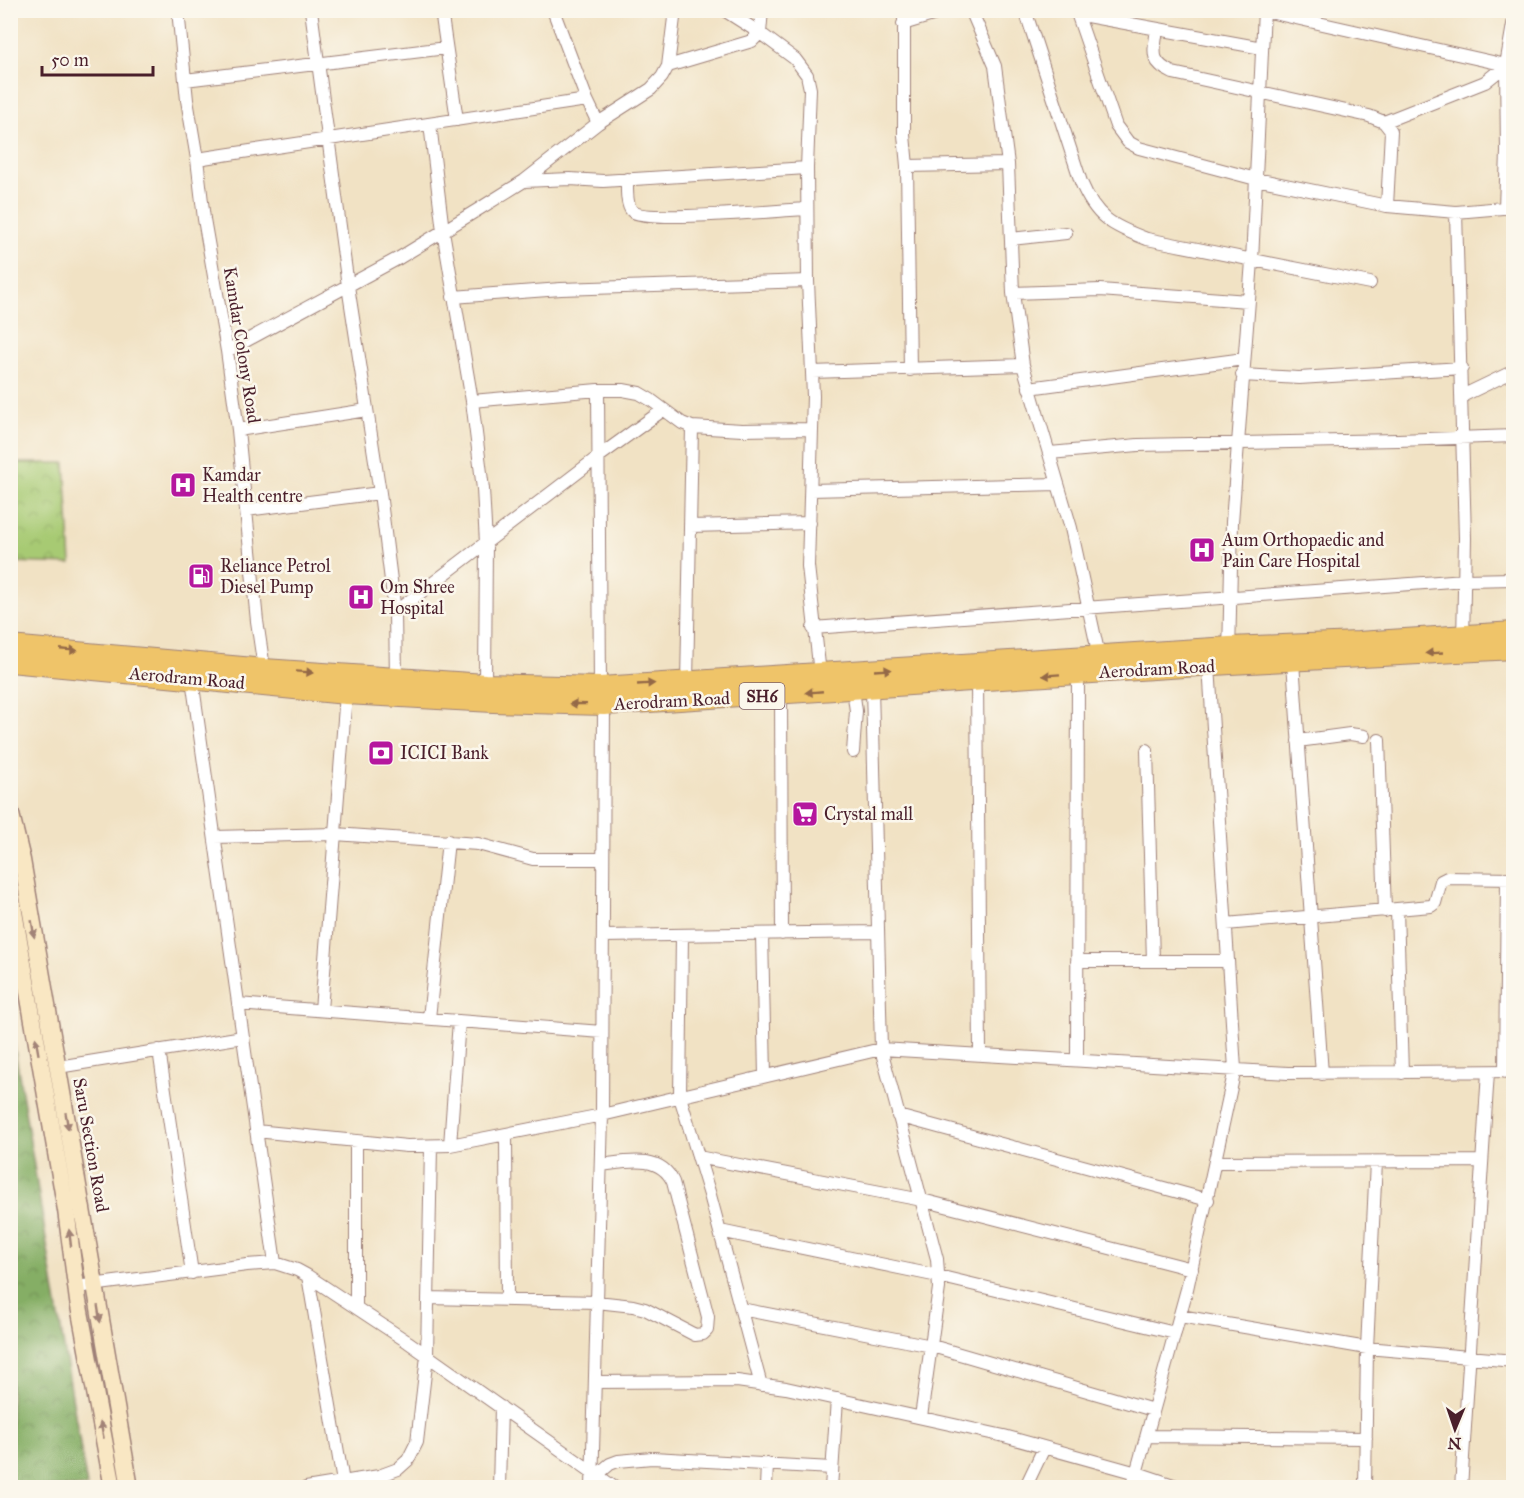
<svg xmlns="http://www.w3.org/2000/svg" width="1524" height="1498" font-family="'IM FELL Great Primer',serif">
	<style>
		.forest { fill: url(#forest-crowns); stroke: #686648; stroke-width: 1.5 }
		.park { fill: url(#park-crowns); stroke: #78744f; stroke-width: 1.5 }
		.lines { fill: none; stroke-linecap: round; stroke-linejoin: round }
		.street-casing { stroke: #9e8078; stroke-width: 14 }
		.secondary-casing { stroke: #9e8078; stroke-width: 19 }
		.primary-casing { stroke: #9e8078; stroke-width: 22 }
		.street { stroke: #fff; stroke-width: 12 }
		.secondary { stroke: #f9e7c3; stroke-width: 16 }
		.primary { stroke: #efc469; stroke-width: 20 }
		.oneway { fill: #946947 }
		.oneway2 { fill: #a28377 }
		.labels { text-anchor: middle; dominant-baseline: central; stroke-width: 5; stroke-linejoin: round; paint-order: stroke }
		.shield { fill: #fbf7ec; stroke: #7f6065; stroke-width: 1.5 }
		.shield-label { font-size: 16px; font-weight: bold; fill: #4a1f2b }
		.street-label { font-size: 18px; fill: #4a1f2b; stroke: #fbf7ec }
		.poi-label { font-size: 18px; fill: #4a1f2b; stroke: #fbf7ec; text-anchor: start }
	</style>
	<defs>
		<pattern id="forest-crowns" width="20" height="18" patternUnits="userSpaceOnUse" patternTransform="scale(1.5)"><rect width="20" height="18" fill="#85ae65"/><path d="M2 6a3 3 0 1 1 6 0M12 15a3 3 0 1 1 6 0" fill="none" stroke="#6f8d53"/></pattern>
		<pattern id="park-crowns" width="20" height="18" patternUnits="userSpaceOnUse" patternTransform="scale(1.5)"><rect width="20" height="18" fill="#a7ca73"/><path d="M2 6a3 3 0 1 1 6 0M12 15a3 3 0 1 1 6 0" fill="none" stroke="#91ad64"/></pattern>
	</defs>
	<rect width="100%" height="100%" fill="#fbf7ec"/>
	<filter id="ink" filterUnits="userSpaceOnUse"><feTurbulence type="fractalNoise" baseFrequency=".0167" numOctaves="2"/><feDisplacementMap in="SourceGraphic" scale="12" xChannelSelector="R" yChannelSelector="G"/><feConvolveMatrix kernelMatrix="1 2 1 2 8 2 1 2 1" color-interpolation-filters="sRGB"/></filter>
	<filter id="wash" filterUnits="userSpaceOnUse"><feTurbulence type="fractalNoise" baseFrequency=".008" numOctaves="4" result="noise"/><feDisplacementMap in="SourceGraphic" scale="24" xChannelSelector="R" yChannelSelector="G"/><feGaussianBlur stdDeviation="1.35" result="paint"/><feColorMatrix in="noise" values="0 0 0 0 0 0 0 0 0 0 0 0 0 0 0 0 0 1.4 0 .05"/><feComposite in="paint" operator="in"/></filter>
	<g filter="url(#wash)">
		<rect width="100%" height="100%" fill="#f1e2c4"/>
		<!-- forest -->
		<path class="forest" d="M 10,1020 L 87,1487 L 11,1487 Z"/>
		<!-- park -->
		<path class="park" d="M 11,463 L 65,463 L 71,564 L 11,562 Z"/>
	</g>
	<g filter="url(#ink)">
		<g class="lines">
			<defs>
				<path id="street" d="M 178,10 L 187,100 L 197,159 L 204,219 L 227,351 L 238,430 L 257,621 L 265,675
					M 311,10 L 348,286 L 380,493 L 395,612 L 396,678
					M 441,10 L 457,120
					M 553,10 L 587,100 L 598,123
					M 724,10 L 760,33 L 795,59 L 807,75 L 810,89 L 807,168 L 808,281 L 813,396 L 808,566 L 820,674
					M 904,10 L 904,135 L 907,166 L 910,370
					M 971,10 L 995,66 L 1008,164 L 1013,293 L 1023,365 L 1071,528 L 1099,656
					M 1025,10 L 1081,182 C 1096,218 1112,226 1147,239 L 1370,283
					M 1068,10 L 1087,16 L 1262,48
					M 1260,10 L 1506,65
					M 1077,13 L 1116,126 L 1128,142 L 1139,148 L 1256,179 L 1387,206 L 1456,212 L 1514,207
					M 903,24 L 949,10
					M 1157,29 C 1154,52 1149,62 1173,73 L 1369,116 L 1384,122 L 1391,131 L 1387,206
					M 668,66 L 752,41 L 760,33 L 762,10
					M 185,80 L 446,48
					M 1384,122 L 1485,82 L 1506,65
					M 430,124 L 443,231 L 472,401 L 483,489 L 486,543 L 485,684
					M 197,159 L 587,100
					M 907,166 L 1008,164
					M 627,179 C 627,188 626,205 632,211 C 644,223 782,210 807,209
					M 524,181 L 570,179 L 603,181 L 807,168
					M 1505,208 L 1507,152 L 1506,65 L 1514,19
					M 1456,212 L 1465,538 L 1463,642
					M 1011,239 L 1066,233
					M 1013,293 L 1100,290 L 1248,301
					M 453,297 L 561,289 L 808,281
					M 227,351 L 399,258 L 479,209 L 524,181 L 598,123 L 651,89 L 662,77 L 668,66 L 675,10
					M 812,372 L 1023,365
					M 1242,375 L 1299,378 L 1462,368
					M 1029,388 L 1244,359
					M 598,390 L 600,687
					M 1462,396 L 1514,371
					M 472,401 L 598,390 L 623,390 L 639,393 L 651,400 L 682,423 L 692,427 L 742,430 L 812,429
					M 238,430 L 367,410
					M 1050,453 L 1138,445 L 1398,440 L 1514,436
					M 811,490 L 1058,484
					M 246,510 L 380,493
					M 690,526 L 810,523
					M 395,612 L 598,457 L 663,410
					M 813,628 L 1465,580 L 1514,579
					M 1229,654 L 1232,522 L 1252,261 L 1264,10
					M 1293,662 L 1322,1074
					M 192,679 L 275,1263
					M 977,680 L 980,1054
					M 687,682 L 692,427
					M 872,687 L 881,1049 L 937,1259 L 939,1288 L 921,1417
					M 853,689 L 856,711 L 853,752
					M 781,694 L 782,934
					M 1379,740 L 1385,911
					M 1298,741 L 1350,734 L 1364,736
					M 1147,750 L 1153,961
					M 215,837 L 335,834 L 478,844 L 533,859 L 603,859
					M 1397,910 L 1402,1073
					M 1226,924 L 1431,906 L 1435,903 L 1441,881 L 1447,878 L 1514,879
					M 762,934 L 765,1076
					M 682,935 L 680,1097 L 710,1195 L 761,1385
					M 603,936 L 878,932
					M 1077,961 L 1228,961
					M 238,1004 L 602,1032
					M 321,1010 L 346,694
					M 429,1018 L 448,841
					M 159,1050 L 192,1273
					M 1077,1060 L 1078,673
					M 58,1067 L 243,1037
					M 1505,1072 L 1507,879
					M 898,1116 L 1208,1200
					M 256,1131 L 407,1146 L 450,1145 L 602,1115 L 881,1049 L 1288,1073 L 1514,1071
					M 506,1134 L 507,1300
					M 450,1145 L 459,1021
					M 698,1157 L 922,1200 L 1192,1269
					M 1216,1162 L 1482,1161
					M 720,1231 L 938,1276 L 1175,1333
					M 308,1276 L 344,1488
					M 76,1287 L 247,1265 L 275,1263 L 297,1270 L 308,1276 L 408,1342 L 615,1488
					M 428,1298 L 597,1302 L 633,1306 L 645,1309 L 695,1335 L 703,1334 L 707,1330 L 708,1317 L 673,1182 C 660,1153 626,1162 601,1165
					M 356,1307 L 356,1141
					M 741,1309 L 932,1346 L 1153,1410
					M 1180,1316 L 1367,1348 L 1514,1361
					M 595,1382 L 737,1381 L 786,1388 L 1004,1436 L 1137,1473 L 1182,1488
					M 1147,1436 L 1366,1438
					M 597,1475 L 610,1464 L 618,1461 L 652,1458 L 832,1468
					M 306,1488 L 379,1476 L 398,1469 L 408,1460 L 417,1442 L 427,1356 L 431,1146
					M 499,1488 L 501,1407
					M 592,1488 L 602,1115 L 604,705
					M 766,1488 L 767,1464
					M 831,1488 L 837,1399
					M 1025,1488 L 1044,1448
					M 1132,1488 L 1187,1289 L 1235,1069 L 1209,666
					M 1365,1488 L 1367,1348 L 1376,1162
					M 1461,1488 L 1488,1072"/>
				<path id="secondary" d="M 10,810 L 22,860 L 130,1488
					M 10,889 L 66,1210 L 78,1301 L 113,1488"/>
				<path id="primary" d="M 10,646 L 264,669 L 485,684 L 600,687 L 1229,647 L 1358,642 L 1514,632
					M 10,662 L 346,694 L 493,702 L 604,705 L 1230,664 L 1514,649"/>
			</defs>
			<!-- street casing -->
			<use href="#street" class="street-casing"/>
			<!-- secondary casing -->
			<use href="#secondary" class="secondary-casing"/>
			<!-- primary casing -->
			<use href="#primary" class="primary-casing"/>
			<!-- street -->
			<use href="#street" class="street"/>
			<!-- secondary -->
			<use href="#secondary" class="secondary"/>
			<!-- primary -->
			<use href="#primary" class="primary"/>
		</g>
		<!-- one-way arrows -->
		<defs><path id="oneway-solid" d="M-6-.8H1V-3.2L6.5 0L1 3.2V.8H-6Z" transform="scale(1.5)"/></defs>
		<g class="oneway">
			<use href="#oneway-solid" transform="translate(69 650) rotate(5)"/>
			<use href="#oneway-solid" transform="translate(1434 653) rotate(177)"/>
			<use href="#oneway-solid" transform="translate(883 670) rotate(-3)"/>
			<use href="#oneway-solid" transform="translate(305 672) rotate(4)"/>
			<use href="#oneway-solid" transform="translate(1051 675) rotate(176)"/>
			<use href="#oneway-solid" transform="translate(646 684) rotate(-3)"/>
			<use href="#oneway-solid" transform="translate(814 692) rotate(175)"/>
			<use href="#oneway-solid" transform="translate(578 704) rotate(-179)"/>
		</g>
		<g class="oneway2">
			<use href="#oneway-solid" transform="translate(33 929) rotate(81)"/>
			<use href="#oneway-solid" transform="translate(37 1046) rotate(-100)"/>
			<use href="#oneway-solid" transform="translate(67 1121) rotate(80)"/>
			<use href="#oneway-solid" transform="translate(70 1238) rotate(-97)"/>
			<use href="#oneway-solid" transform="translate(99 1314) rotate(81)"/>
			<use href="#oneway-solid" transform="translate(102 1430) rotate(-101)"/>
		</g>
	</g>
	<!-- icons -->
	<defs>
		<symbol id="hospital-square" viewBox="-11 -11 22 22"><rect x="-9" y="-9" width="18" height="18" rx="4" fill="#b5179e" stroke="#fbf7ec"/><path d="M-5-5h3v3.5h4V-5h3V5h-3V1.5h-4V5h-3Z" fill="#fff"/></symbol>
		<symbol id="fuel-square" viewBox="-11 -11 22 22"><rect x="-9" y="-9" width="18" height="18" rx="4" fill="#b5179e" stroke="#fbf7ec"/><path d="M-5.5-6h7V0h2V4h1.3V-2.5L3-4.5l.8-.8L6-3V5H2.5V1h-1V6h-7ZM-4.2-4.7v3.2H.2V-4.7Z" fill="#fff"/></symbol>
		<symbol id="bank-square" viewBox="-11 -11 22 22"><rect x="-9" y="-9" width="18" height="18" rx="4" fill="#b5179e" stroke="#fbf7ec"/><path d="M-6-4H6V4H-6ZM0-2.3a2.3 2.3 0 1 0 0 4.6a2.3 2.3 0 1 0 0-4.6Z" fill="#fff"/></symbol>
		<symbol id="supermarket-square" viewBox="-11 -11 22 22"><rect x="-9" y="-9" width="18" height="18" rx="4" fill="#b5179e" stroke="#fbf7ec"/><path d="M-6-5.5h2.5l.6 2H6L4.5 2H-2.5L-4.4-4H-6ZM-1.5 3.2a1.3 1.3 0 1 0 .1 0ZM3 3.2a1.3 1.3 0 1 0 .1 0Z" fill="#fff"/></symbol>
	</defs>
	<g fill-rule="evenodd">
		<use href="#hospital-square" x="168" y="470" width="30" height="30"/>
		<use href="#hospital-square" x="1187" y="535" width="30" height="30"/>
		<use href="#fuel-square" x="186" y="561" width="30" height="30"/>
		<use href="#hospital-square" x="346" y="582" width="30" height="30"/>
		<use href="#bank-square" x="366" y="738" width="30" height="30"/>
		<use href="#supermarket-square" x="790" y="799" width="30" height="30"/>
	</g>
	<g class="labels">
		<!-- shield labels -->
		<rect class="shield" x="739.5" y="683" width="45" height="26" rx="4.5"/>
		<g class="shield-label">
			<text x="762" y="696">SH6</text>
		</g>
		<!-- street labels -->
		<g class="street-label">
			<text transform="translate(242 345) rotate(81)">Kamdar Colony Road</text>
			<text transform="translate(1157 669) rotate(-3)">Aerodram Road</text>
			<text transform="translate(187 678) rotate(5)">Aerodram Road</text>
			<text transform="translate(672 701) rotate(-3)">Aerodram Road</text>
			<text transform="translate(91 1145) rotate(80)">Saru Section Road</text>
		</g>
		<!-- poi labels -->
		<g class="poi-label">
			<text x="202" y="475">Kamdar<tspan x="202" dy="21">Health centre</tspan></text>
			<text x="1222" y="540">Aum Orthopaedic and<tspan x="1222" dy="21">Pain Care Hospital</tspan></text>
			<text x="220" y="566">Reliance Petrol<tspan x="220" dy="21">Diesel Pump</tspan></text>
			<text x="380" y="587">Om Shree<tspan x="380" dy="21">Hospital</tspan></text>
			<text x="400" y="753">ICICI Bank</text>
			<text x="824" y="814">Crystal mall</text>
		</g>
	</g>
	<!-- margin -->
	<rect width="1524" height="1498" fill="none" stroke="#fbf7ec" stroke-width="36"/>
	<!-- north arrow -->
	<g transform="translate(1455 1429) rotate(182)" stroke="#fbf7ec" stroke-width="4.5" paint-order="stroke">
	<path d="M0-4.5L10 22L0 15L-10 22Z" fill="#4a1f2b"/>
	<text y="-9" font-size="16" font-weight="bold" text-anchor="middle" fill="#4a1f2b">N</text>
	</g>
	<!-- scale -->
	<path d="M42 66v9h111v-9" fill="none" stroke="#4a1f2b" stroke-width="3"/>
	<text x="51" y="66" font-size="18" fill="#4a1f2b" stroke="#fbf7ec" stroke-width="4.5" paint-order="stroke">50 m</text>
</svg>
